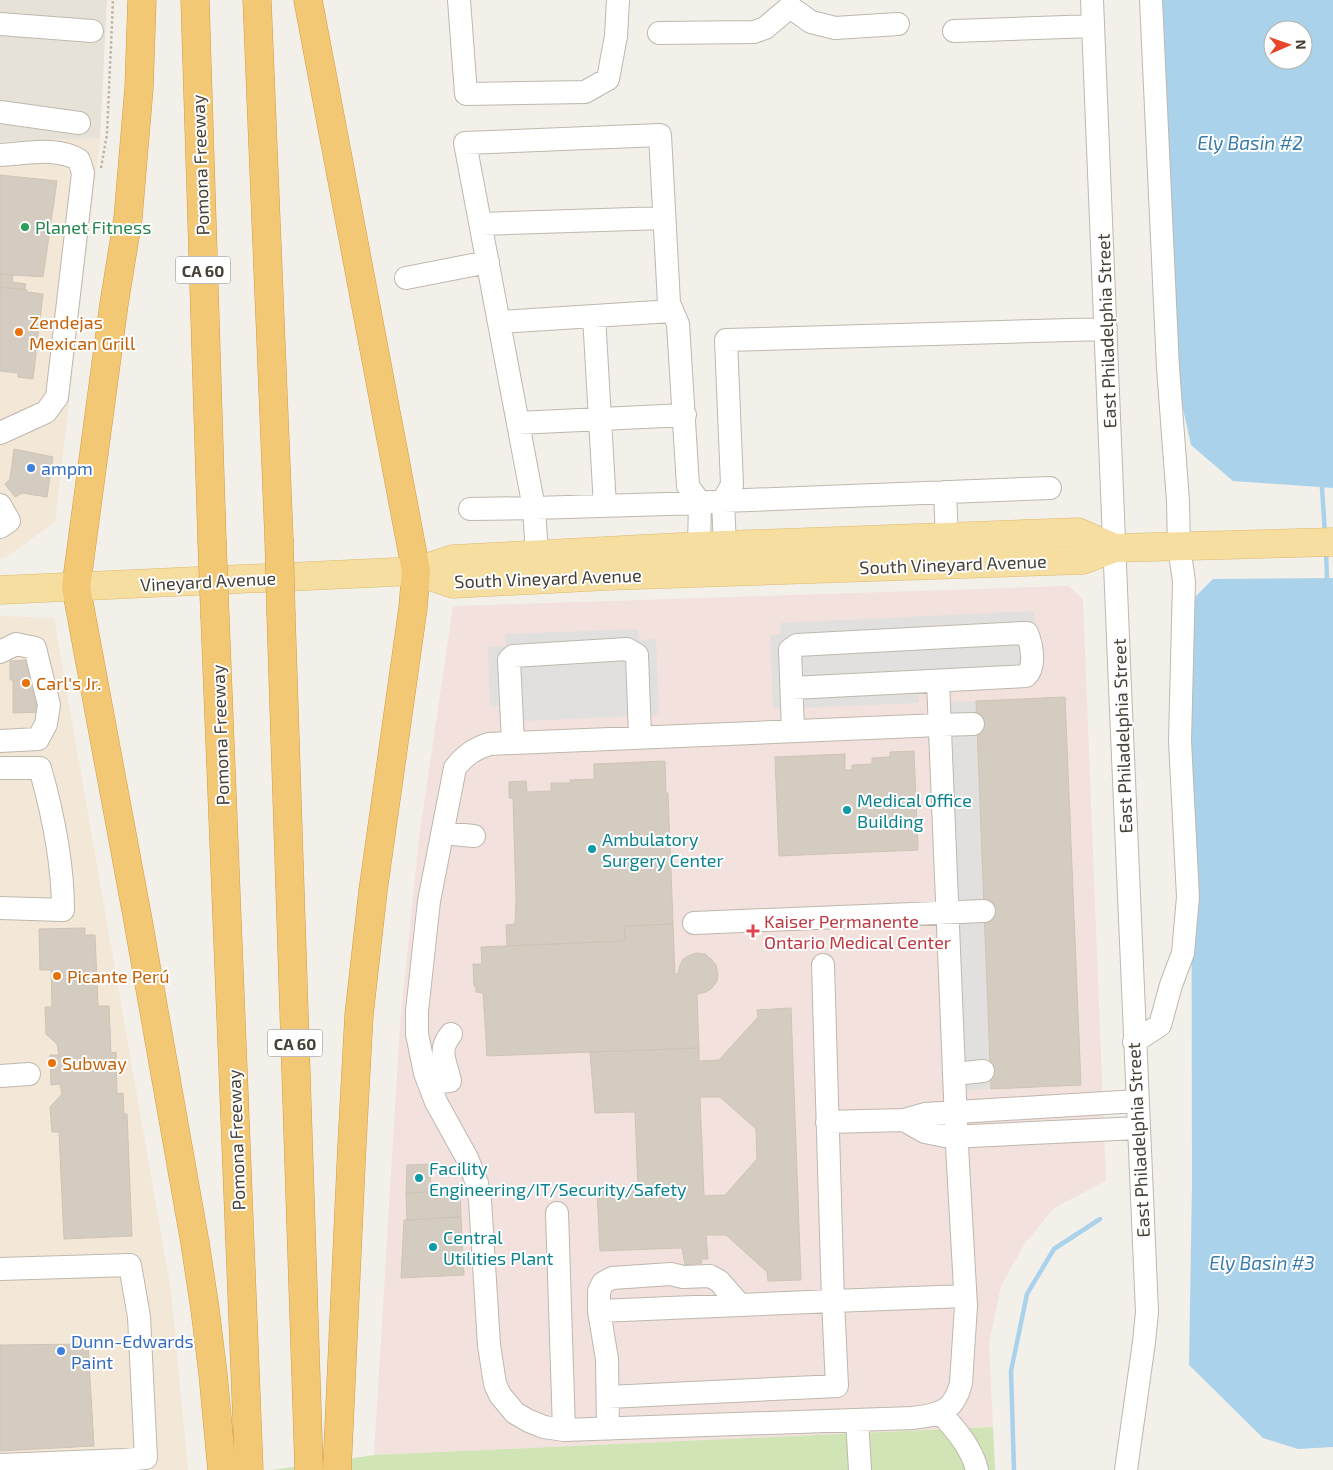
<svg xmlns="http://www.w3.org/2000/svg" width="1333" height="1470" font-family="'Exo 2',sans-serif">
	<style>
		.residential { fill: #e7e2d8 }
		.commercial { fill: #f3e7d7 }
		.medical { fill: #f3e1de }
		.green { fill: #d0e4b6 }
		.parking { fill: #e2e0de }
		.water { fill: #abd2eb; fill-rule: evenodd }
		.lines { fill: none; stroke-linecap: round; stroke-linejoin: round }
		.stream { stroke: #abd2eb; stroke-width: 4.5 }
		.building { fill: #d4ccc0; stroke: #cfc4b4; fill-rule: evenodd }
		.minor-casing { stroke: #beb8ad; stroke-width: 24 }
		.major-casing { stroke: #dbba70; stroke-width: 29 }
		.highway-casing { stroke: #d29c45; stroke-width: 29 }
		.path { stroke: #bfb39f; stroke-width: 2.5; stroke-dasharray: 2.5 2.5; stroke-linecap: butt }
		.minor { stroke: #fff; stroke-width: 22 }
		.major { stroke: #f6dda0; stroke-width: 28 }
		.highway { stroke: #f3c875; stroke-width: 28 }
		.highway-bridge-casing { stroke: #d29c45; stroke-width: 29; stroke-linecap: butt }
		.highway-bridge { stroke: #f3c875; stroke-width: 28 }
		.leisure-dot { fill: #2e9e5b; stroke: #fff; stroke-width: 2 }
		.food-dot { fill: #e8710a; stroke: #fff; stroke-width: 2 }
		.shop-dot { fill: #3f7fe0; stroke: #fff; stroke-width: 2 }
		.culture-dot { fill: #0f9aa8; stroke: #fff; stroke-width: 2 }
		.health-dot { fill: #e0444e; stroke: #fff; stroke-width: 2 }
		.labels { text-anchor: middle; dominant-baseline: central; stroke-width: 4; stroke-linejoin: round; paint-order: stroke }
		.shield { fill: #fff; stroke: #7e7a74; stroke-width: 1 }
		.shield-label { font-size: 16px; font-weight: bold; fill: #474138 }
		.street-label { font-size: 18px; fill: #474138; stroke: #fff }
		.leisure-label { font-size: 18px; fill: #27864d; stroke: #fff; text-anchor: start }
		.food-label { font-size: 18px; fill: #c56008; stroke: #fff; text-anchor: start }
		.shop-label { font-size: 18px; fill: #366cbe; stroke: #fff; text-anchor: start }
		.culture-label { font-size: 18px; fill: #0d838f; stroke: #fff; text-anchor: start }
		.health-label { font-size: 18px; fill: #be3a42; stroke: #fff; text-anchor: start }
		.water-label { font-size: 19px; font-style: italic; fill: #397cab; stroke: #fff }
	</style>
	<rect width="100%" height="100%" fill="#f3f0ea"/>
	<!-- residential -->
	<path class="residential" d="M 0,0 L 107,0 L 100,138 L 0,142 Z"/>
	<!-- commercial -->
	<path class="commercial" d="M 100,138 L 55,522 L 5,558 L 0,558 L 0,142 Z
		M 0,616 L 54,618 L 171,1291 L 188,1470 L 0,1470 Z"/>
	<!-- medical -->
	<path class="medical" d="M 1069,586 L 1083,600 L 1106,1181 L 1054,1208 L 1025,1243 L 1001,1286 L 989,1343 L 993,1427 L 374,1455 L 400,1024 L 419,838 L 453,606 Z"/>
	<!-- green -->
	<path class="green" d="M 993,1427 L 995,1470 L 272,1470 L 374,1455 Z"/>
	<!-- parking -->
	<path class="parking" d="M 1034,611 L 1037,683 L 918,689 L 919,703 L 773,709 L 770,635 L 781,634 L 780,623 Z
		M 638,629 L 639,640 L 656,639 L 659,715 L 503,722 L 502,706 L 490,706 L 488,647 L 506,646 L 505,634 Z
		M 976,701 L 991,1089 L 963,1090 L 948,702 Z"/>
	<!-- water -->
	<path class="water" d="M 1160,0 L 1333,0 L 1333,488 L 1233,481 L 1191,445 L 1177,382 ZM 1273,30 L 1303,30 L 1303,60 L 1273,60 Z
		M 1333,578 L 1333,1447 L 1298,1449 L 1263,1438 L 1189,1365 L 1192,1184 L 1191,623 L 1196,596 L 1213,579 Z"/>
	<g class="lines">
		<!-- stream -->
		<path class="stream" d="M 1322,488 L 1325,534
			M 1326,552 L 1327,578
			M 1014,1470 L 1011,1371 L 1027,1294 L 1054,1249 L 1100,1219"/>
	</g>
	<!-- building -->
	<path class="building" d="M 0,175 L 57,181 L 43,277 L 0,274 Z
		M 0,274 L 13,275 L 12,282 L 26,284 L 25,290 L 0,287 Z
		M 0,287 L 27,290 L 27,292 L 43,294 L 33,379 L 18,377 L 18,373 L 0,371 Z
		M 14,449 L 53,457 L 47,497 L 22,493 L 15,497 L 5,484 L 10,479 Z
		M 27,660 L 45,712 L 13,713 L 13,680 L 10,680 L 10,661 Z
		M 1065,697 L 1081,1085 L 991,1089 L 976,701 Z
		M 914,751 L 918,850 L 779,856 L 775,757 L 845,754 L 845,770 L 852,770 L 852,765 L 872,764 L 872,758 L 890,757 L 890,752 Z
		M 665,761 L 666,793 L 668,793 L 673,924 L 625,926 L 625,941 L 507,946 L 506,925 L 515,924 L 516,900 L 513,798 L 509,798 L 509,782 L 526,781 L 527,792 L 551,791 L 551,783 L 570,783 L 570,780 L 594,779 L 594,764 Z
		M 673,924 L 675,974 L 678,974 L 680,965 L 683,959 L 690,955 L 697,953 L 705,954 L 711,959 L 716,965 L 718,974 L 717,981 L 712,988 L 706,992 L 697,994 L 699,1048 L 487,1056 L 483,993 L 476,992 L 476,987 L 474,986 L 473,964 L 482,964 L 481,947 L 625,941 L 625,926 Z
		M 85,928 L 85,935 L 95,935 L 98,1006 L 109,1006 L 111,1053 L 116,1052 L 117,1094 L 123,1093 L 124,1114 L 127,1114 L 132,1236 L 64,1239 L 59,1132 L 52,1132 L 50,1107 L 62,1094 L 60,1084 L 51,1085 L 50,1055 L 59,1055 L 57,1044 L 46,1034 L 45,1007 L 52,1007 L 51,970 L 40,970 L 39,929 Z
		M 791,1008 L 801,1280 L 768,1281 L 767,1272 L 726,1235 L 706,1235 L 708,1259 L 701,1259 L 702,1263 L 685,1265 L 682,1248 L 600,1251 L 597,1191 L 638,1189 L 635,1112 L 595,1113 L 590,1052 L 699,1048 L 699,1061 L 719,1060 L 758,1017 L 757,1010 ZM 700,1097 L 720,1097 L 756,1129 L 757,1159 L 725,1195 L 704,1196 Z
		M 430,1164 L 431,1192 L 406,1193 L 407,1165 Z
		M 460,1190 L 461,1217 L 407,1220 L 406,1193 Z
		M 461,1217 L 464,1275 L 401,1278 L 404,1220 Z
		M 88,1344 L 94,1446 L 0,1451 L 0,1345 Z"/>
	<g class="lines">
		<defs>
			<path id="minor" d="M 459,0 L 466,94 L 585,92 L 608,79 L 616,36 L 618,0
				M 1092,0 C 1111,437 1126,875 1147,1312 L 1144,1342 L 1126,1470
				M 790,7 L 811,22 L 835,28 L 898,24
				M 0,24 L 92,31
				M 954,31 L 1093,26
				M 659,33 L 754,32 L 765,28 L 790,7
				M 0,112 L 79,123
				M 0,155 C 25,154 57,146 79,160 L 83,173 L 57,397 L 46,412 L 0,433
				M 481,224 L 664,218
				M 406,278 L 488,262
				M 594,316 L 605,506
				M 499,322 L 672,311
				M 518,423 L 685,415
				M 945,492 L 947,538
				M 0,505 L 9,521 L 0,527
				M 470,509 L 534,508 L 537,555
				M 699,546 L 700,503 L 688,486 L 678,324 L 669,303 L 660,135 L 465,143 L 534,508 L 700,503 L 723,501 L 1050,488
				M 725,546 L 723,501 L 732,485 L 726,340 L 1106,329
				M 0,652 L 16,644 L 35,648 L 49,705 L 46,724 L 38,739 L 0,741
				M 938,681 L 957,1146 L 966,1306 L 961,1383 C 954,1412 939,1415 912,1418 L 564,1430 L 544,1427 L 529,1421 L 515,1413 L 500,1395 L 495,1384 L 489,1345 L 480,1200 L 477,1183 L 467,1158 L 436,1102 L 425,1073 L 417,1034 L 417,1011 L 429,901 L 455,768 C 465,755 474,749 489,744 L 939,725 L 973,724
				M 792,688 L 1026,676 C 1036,667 1032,645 1027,633 L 1023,633 L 797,645 L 790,650 L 793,731
				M 513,743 L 509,660 L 513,656 L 627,649 L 637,655 L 640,737
				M 0,768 L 40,768 C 53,814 63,862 63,910 L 0,908
				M 443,833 L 474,836
				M 694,923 L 984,911
				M 1134,1042 L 1160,1025 L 1171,985 L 1183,953 L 1188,897 L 1180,741 L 1184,581 L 1179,547 L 1178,501 L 1168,368 L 1151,0
				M 955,1074 L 983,1071
				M 0,1076 L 29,1074
				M 429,1083 L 450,1081 C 446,1062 437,1051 451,1034
				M 904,1120 L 925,1132 L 950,1137 L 1138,1128
				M 827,1122 L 904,1120 L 925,1114 L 1137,1101
				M 557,1213 L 564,1430
				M 0,1269 L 130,1265 L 139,1317 L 146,1458 L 124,1460 L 0,1465
				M 599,1311 L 599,1291 L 603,1283 L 612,1278 L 671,1274 L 683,1277 L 710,1276 L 719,1281 L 740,1305
				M 608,1397 L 837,1386 L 833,1301 L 965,1296
				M 941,1413 C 955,1429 972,1448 977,1470
				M 857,1420 L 860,1470
				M 608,1429 L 607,1359 L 599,1311 L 833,1301 L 823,965"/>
			<path id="major" d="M 416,571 L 453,584 L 608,576 L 1083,560 L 1115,548 L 1333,542
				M 0,590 L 416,571 L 453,559 L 699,546 L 1078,532 L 1115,548"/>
			<path id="highway" d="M 142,0 L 139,88 L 128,218 L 114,304 L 76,587 L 137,915 L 195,1243 L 205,1309 L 213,1374 L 222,1470
				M 195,0 L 212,541
				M 257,0 L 279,539
				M 308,0 L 416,571 L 413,608 L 373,891 L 359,1015 L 352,1144 L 337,1470
				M 281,615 L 309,1470
				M 215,618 L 249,1470"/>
		</defs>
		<!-- minor casing -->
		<use href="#minor" class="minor-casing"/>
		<!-- major casing -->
		<use href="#major" class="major-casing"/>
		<!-- highway casing -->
		<use href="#highway" class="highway-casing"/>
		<!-- path -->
		<path class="path" d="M 101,168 L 107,134 L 113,0"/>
		<!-- minor -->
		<use href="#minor" class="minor"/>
		<!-- major -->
		<use href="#major" class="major"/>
		<!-- highway -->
		<use href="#highway" class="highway"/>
		<defs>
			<path id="highway-bridge" d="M 279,539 L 281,615
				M 212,541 L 215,618"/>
		</defs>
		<!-- highway-bridge casing -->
		<use href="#highway-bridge" class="highway-bridge-casing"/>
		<!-- highway-bridge -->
		<use href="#highway-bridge" class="highway-bridge"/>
	</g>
	<!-- markers -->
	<circle class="leisure-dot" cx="25" cy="227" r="5"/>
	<g class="food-dot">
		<circle cx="19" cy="332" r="5"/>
		<circle cx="26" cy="683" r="5"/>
		<circle cx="57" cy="976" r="5"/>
		<circle cx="52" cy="1063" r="5"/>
	</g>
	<g class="shop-dot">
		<circle cx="31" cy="468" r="5"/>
		<circle cx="61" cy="1351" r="5"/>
	</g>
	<g class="culture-dot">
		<circle cx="847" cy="810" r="5"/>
		<circle cx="592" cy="849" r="5"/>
		<circle cx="419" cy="1178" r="5"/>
		<circle cx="433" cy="1247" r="5"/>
	</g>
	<path class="health-dot" d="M750.5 923.5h5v5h5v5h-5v5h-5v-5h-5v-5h5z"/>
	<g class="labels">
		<!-- shield labels -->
		<g class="shield">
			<rect x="175.5" y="256.5" width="55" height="27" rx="4"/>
			<rect x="267.5" y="1029.5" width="55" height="27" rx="4"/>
		</g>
		<g class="shield-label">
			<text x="203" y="270">CA 60</text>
			<text x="295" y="1043">CA 60</text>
		</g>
		<!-- street labels -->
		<g class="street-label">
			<text transform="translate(200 165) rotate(-92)">Pomona Freeway</text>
			<text transform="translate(1106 331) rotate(-92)">East Philadelphia Street</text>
			<text transform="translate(953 564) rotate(-2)">South Vineyard Avenue</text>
			<text transform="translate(548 578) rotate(-2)">South Vineyard Avenue</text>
			<text transform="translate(208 581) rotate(-3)">Vineyard Avenue</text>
			<text transform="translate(220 735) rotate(-92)">Pomona Freeway</text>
			<text transform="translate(1122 736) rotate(-92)">East Philadelphia Street</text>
			<text transform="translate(236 1140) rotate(-92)">Pomona Freeway</text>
			<text transform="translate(1138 1140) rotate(-93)">East Philadelphia Street</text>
		</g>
		<!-- leisure labels -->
		<g class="leisure-label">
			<text x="35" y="227">Planet Fitness</text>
		</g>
		<!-- food labels -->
		<g class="food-label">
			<text x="29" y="322">Zendejas<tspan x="29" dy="21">Mexican Grill</tspan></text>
			<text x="36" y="683">Carl's Jr.</text>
			<text x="67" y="976">Picante Perú</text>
			<text x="62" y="1063">Subway</text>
		</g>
		<!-- shop labels -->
		<g class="shop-label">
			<text x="41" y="468">ampm</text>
			<text x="71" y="1341">Dunn-Edwards<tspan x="71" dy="21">Paint</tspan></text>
		</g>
		<!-- culture labels -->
		<g class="culture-label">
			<text x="857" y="800">Medical Office<tspan x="857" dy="21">Building</tspan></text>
			<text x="602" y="839">Ambulatory<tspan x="602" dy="21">Surgery Center</tspan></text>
			<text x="429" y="1168">Facility<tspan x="429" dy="21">Engineering/IT/Security/Safety</tspan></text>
			<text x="443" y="1237">Central<tspan x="443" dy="21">Utilities Plant</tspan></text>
		</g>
		<!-- health labels -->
		<g class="health-label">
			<text x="764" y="921">Kaiser Permanente<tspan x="764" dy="21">Ontario Medical Center</tspan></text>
		</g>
		<!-- water labels -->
		<g class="water-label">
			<text x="1250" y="142">Ely Basin #2</text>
			<text x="1262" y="1262">Ely Basin #3</text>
		</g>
	</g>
	<!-- north arrow -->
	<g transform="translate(1288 45) rotate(88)"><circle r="24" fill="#ffffff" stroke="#b5b3af"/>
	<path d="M0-4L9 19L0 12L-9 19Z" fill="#e9452b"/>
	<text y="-8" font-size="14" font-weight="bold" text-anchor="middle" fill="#474138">N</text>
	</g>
</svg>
